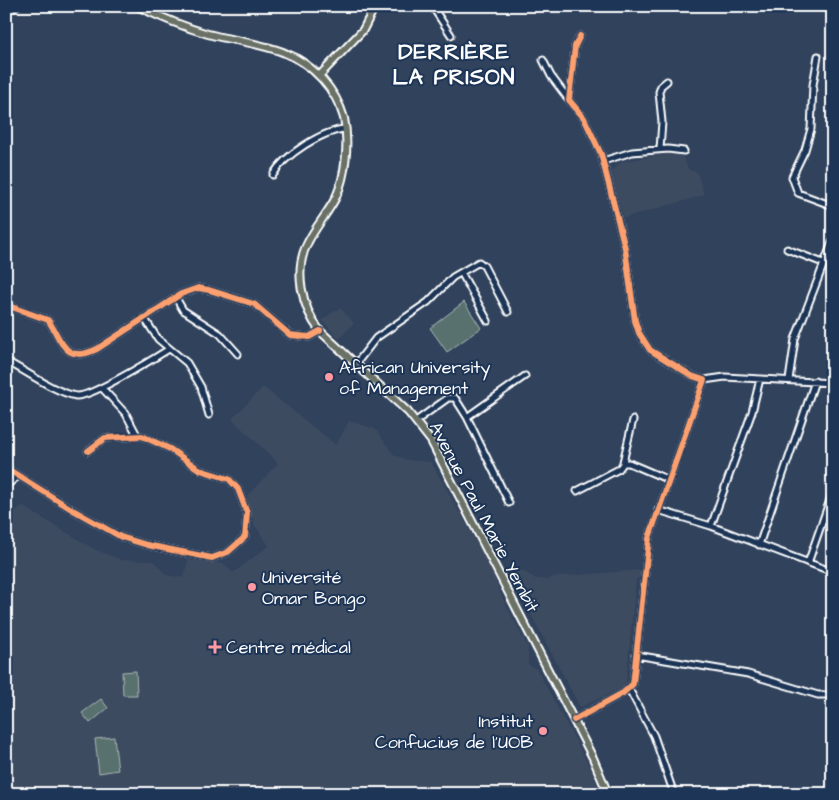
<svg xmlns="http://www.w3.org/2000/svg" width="839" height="800" font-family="'Architects Daughter',sans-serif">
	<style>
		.built { fill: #3e4c60 }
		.garden { fill: #58716e; stroke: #acb8b6 }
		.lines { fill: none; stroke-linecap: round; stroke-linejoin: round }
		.minor-casing { stroke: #fff; stroke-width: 9 }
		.major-casing { stroke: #fff; stroke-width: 10 }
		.minor { stroke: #1d3557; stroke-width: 5 }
		.major { stroke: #6a7166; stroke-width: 6 }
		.cycleway-casing { stroke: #1d3557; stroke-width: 9 }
		.cycleway { stroke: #fca06f; stroke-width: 6 }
		.poi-dot { fill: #ff9aa2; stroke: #1d3557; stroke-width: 2 }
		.labels { text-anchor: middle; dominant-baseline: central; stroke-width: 4; stroke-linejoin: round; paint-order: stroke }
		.poi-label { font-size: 18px; fill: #fff; stroke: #1d3557; text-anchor: start }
		.street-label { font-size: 18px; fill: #fff; stroke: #1d3557 }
		.district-label { font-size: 22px; font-weight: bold; letter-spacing: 1px; fill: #fff; stroke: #1d3557 }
	</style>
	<rect width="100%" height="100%" fill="#30425c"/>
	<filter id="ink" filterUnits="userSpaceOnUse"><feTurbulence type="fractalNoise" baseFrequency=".02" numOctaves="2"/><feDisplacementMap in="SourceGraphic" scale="10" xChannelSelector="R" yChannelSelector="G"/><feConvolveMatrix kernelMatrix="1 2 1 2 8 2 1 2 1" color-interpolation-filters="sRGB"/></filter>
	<g filter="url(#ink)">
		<!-- built -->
		<path class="built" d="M 665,154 L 682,155 L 689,170 L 697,172 L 704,195 L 624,218 L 610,173 L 621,162 Z
			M 340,308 L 354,323 L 339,339 L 322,320 Z
			M 263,387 L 336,445 L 349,421 L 375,429 L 394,455 L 408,460 L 431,462 L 491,568 L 501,595 L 528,647 L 528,663 L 531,667 L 536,668 L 592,771 L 601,794 L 6,794 L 6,518 L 22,506 L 94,549 L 121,560 L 154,561 L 166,575 L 184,578 L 188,560 L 224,564 L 233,573 L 269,546 L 254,524 L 247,496 L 278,463 L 232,419 Z
			M 517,567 L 536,579 L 549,580 L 552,577 L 640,570 L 640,576 L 636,580 L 626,683 L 623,687 L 581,707 L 579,705 L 509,573 Z"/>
		<!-- garden -->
		<path class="garden" d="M 464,302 L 481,328 L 447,352 L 430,328 Z
			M 136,671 L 137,695 L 123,695 L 122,672 Z
			M 101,699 L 108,708 L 90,723 L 82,713 Z
			M 114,737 L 118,770 L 99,773 L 95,739 Z"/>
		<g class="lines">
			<defs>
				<path id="minor" d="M 432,6 L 451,35
					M 6,11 L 17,6
					M 580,36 L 575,46 L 569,100 L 584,118 L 601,154 L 625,248 L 635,321 L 639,333 L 650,350 L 692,376 L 704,380
					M 818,56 L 813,85 L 811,129 L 805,150 L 792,177 L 798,193 L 833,206
					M 543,60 L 551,76 L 569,100
					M 660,149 L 662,122 L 659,92 L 661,86 L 667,81
					M 603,161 L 632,152 L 668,149 L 684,151
					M 273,175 C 284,155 322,131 345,129
					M 787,249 L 823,263
					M 462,274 L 488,321
					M 176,298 L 183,310 L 220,334 L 238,354
					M 6,305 L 48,320 C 62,340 64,365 97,349 L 181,294 L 198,288 L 209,290 L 254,304 L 290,335 L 309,337 L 320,331
					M 145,319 L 158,339 L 187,363 L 201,387 L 209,415
					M 6,361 C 26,371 54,392 76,396 C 90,398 153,359 169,349
					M 356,364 L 376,338 L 428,302 L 453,277 L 479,262 L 484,266 L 508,312
					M 704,380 L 725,377 L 833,383
					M 789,380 L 795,339 L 833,240
					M 102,388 L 126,414 L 137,435
					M 467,417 L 525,376
					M 416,421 L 448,398 L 455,398 L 467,417 L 509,503
					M 623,462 L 633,420
					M 624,463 L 629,463 L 669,480
					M 6,468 L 73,510 L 121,537 L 147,545 L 212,558 L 228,552 L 245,537 L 247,513 L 238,489 L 229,479 L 200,470 L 170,449 L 142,436 L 105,438 L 88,451
					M 6,486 L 18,476
					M 577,491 L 619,469 L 622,465
					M 658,510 L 711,526 L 833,572
					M 711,526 L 752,412 L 760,379
					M 759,545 L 815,381
					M 808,563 L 833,491
					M 636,655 L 748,674 L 818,695 L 833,695
					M 629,689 L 654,736 L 674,794
					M 574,720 L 623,693 L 633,684 L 649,538 L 704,380"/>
				<path id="major" d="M 137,6 C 160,17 184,27 208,34 C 250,45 291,44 322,79 C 332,90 340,104 344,118 C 349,142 346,175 336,197 C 328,213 316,226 308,242 C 293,270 302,308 320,331 L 408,412 L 431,441 L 593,758 L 608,794
					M 319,76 L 363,30 L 375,6"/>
			</defs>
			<!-- minor casing -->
			<use href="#minor" class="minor-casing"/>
			<!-- major casing -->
			<use href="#major" class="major-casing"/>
			<!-- minor -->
			<use href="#minor" class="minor"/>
			<!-- major -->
			<use href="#major" class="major"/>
			<defs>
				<path id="cycleway" d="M 6,305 L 48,320 C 62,340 64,365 97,349 L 181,294 L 198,288 L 209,290 L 254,304 L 290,335 L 309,337 L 320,331
					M 6,468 L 73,510 L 121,537 L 147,545 L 212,558 L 228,552 L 245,537 L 247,513 L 238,489 L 229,479 L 200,470 L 170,449 L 142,436 L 105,438 L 88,451
					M 574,720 L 623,693 L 633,684 L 649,538 L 704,380 L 692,376 L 650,350 L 639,333 L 635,321 L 625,248 L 601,154 L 584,118 L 569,100 L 575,46 L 580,36"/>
			</defs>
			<!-- cycleway casing -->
			<use href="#cycleway" class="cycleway-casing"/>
			<!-- cycleway -->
			<use href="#cycleway" class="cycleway"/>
		</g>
	</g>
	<!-- markers -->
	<g class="poi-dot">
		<circle cx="329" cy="377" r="5"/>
		<circle cx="252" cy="587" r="5"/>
		<path d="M212.5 639.5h5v5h5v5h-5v5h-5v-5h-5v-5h5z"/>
		<circle cx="543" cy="731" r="5"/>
	</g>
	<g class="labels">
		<!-- poi labels -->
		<g class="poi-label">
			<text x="339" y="367">African University<tspan x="339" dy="21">of Management</tspan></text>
			<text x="262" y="577">Université<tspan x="262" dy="21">Omar Bongo</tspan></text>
			<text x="226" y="647">Centre médical</text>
			<text x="533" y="721" text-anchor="end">Institut<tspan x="533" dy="21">Confucius de l'UOB</tspan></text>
		</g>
		<!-- street labels -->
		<g class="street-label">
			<text transform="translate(484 517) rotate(62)">Avenue Paul Marie Yembit</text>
		</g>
		<!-- district labels -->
		<g class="district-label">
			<text x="454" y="52">DERRIÈRE<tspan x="454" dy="25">LA PRISON</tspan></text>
		</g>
	</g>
	<!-- margin -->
	<rect width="839" height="800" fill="none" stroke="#1d3557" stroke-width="25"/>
	<rect x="12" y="12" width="814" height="775" fill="none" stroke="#fff" stroke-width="2" filter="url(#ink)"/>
</svg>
